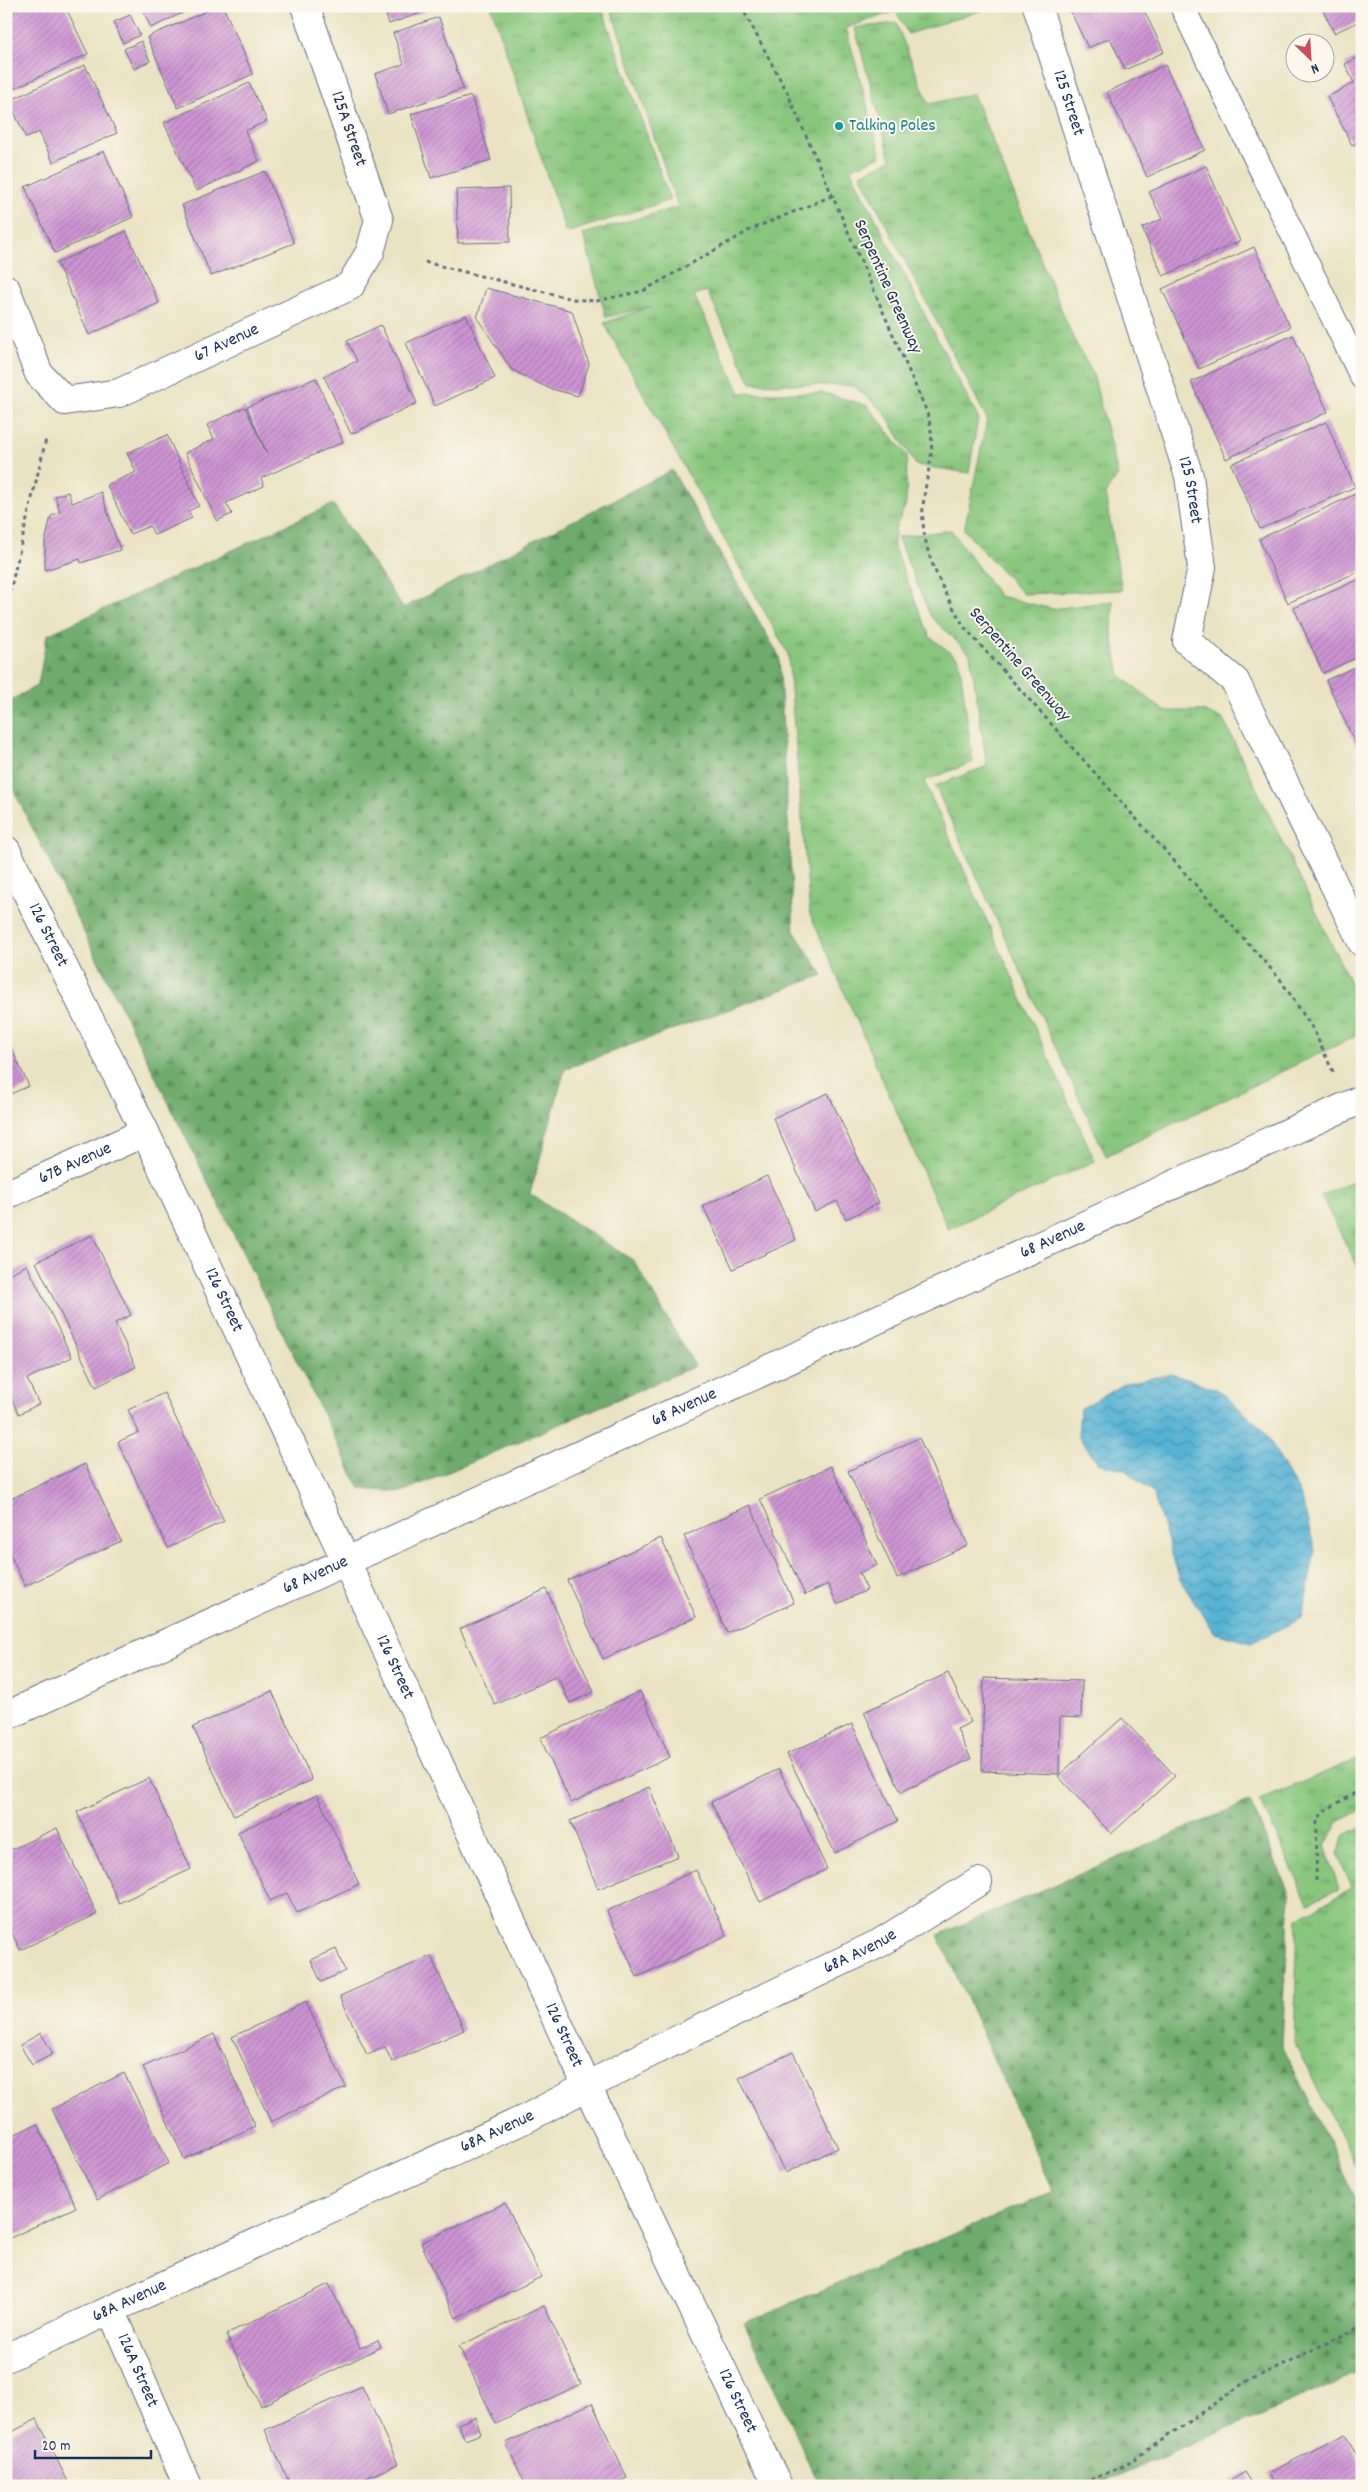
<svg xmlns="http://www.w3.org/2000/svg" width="1368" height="2492" font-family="Dekko,sans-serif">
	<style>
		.grass { fill: url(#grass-tufts); stroke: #527a6e }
		.forest { fill: url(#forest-firs); stroke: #446d65 }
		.water { fill: url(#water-waves); stroke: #387099 }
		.building { fill: url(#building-hatch) }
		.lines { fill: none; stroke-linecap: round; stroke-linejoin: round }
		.service-casing { stroke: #636e81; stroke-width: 26 }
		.minor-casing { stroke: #636e81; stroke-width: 30 }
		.tertiary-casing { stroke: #636e81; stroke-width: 30 }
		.path { stroke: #636e81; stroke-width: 3; stroke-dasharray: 4 4; stroke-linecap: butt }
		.service { stroke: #fff; stroke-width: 24 }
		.minor { stroke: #fff; stroke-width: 28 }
		.tertiary { stroke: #fff; stroke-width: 28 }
		.culture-dot { fill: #0f9aa8; stroke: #fbf7ec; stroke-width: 2 }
		.labels { text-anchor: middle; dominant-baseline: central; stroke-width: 4; stroke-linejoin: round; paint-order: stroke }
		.street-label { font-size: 18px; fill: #1b2f5e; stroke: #fbf7ec }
		.culture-label { font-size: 18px; fill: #0d838f; stroke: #fbf7ec; text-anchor: start }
	</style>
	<defs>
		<pattern id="grass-tufts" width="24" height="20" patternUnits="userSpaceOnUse" patternTransform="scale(1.25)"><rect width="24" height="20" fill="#88c67d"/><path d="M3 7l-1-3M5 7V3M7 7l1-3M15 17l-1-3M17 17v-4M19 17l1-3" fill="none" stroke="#6ea16a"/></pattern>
		<pattern id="forest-firs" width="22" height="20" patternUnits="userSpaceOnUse" patternTransform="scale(1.25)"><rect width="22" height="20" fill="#6eab6c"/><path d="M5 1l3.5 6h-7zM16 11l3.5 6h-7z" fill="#5a8c5c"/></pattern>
		<pattern id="water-waves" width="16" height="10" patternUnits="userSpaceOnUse" patternTransform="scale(1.25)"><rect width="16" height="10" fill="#56b2d4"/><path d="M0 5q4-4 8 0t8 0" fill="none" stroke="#4691af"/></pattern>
		<pattern id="building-hatch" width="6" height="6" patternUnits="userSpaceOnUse" patternTransform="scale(1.25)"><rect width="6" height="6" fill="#cd94d2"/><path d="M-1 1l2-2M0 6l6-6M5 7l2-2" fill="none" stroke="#a679ae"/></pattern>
	</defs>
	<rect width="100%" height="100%" fill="#fbf7ec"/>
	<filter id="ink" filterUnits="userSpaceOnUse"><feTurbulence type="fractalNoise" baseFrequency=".02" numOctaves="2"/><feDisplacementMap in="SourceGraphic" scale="10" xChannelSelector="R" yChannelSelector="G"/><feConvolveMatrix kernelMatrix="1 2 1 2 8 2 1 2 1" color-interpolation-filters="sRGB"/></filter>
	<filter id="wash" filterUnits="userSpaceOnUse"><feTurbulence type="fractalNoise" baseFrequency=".0096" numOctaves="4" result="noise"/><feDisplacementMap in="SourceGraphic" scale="20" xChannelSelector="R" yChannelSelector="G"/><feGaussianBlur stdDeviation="1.12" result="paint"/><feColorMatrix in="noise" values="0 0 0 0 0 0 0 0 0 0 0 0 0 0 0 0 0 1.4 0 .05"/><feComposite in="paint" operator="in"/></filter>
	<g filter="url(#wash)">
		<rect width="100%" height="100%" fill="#eae3c3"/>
		<!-- grass -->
		<path class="grass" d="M 491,6 L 601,6 L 670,200 L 566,233 Z
			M 610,6 L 995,6 L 908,34 L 896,11 L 846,28 L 881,156 L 850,169 L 978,418 L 969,473 L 916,465 L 884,412 L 854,386 L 751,383 L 707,291 L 694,295 L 740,393 L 824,393 L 868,406 L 907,455 L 906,504 L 895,529 L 894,548 L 930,637 L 959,659 L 973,762 L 924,781 L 1095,1161 L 948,1229 L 810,914 L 788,654 L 604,323 L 651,306 L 606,317 L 583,234 L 678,207 Z
			M 896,23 L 929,104 L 973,94 L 1073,338 L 1093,374 L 1118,475 L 1105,494 L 1122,590 L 1023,594 L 964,530 L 987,419 L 860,174 L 891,160 L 855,28 Z
			M 951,530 L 999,596 L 1052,609 L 1113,601 L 1112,635 L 1120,675 L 1164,711 L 1202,711 L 1223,719 L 1362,1007 L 1362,1033 L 1106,1156 L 935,786 L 987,766 L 970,654 L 931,617 L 897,537 Z
			M 1362,1177 L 1362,1275 L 1321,1196 Z
			M 1362,1757 L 1362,1810 L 1338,1822 L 1325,1845 L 1339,1889 L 1308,1903 L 1260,1800 Z
			M 1362,1826 L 1362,2179 L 1294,2042 L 1298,1918 L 1352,1888 L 1338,1855 L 1343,1836 Z"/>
		<!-- forest -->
		<path class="forest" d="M 672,470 L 779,656 L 794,931 L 823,975 L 565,1069 L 530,1194 L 634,1261 L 695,1366 L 402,1492 L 360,1489 L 6,775 L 6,703 L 38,685 L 47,635 L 333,504 L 403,608 Z
			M 1250,1801 L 1290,1895 L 1282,2045 L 1362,2212 L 1362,2371 L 1095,2486 L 820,2486 L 744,2323 L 1053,2192 L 938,1935 Z"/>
		<!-- water -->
		<path class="water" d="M 1171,1374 L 1217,1389 L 1263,1429 L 1301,1496 L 1315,1550 L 1302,1618 L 1251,1643 L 1215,1633 L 1180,1580 L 1153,1493 L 1125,1470 L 1098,1463 L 1078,1436 L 1080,1409 L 1126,1383 Z"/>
		<g id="blocks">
			<!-- building -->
			<path class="building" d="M 23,6 L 65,6 L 88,54 L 13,89 L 6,76 L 6,47 L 11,45 L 6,35 L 6,14 Z
				M 141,6 L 197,6 L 151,28 Z
				M 218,6 L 223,6 L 253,74 L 178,108 L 147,37 Z
				M 383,6 L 438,6 L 438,7 L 389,24 Z
				M 1068,6 L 1142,6 L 1164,52 L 1125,70 L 1110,38 L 1088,48 Z
				M 1321,6 L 1362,6 L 1362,20 L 1334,33 Z
				M 130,15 L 140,35 L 123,43 L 114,22 Z
				M 439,17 L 463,89 L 388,114 L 375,74 L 404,64 L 393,33 Z
				M 141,41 L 150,61 L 134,69 L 124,49 Z
				M 1362,55 L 1362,140 L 1352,145 L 1327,97 L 1354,83 L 1345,64 Z
				M 85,65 L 117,133 L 53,162 L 39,132 L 26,138 L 9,101 Z
				M 1165,65 L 1205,150 L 1147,177 L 1107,92 Z
				M 249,83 L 267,121 L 245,131 L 259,161 L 196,191 L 164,123 Z
				M 471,96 L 491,160 L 431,178 L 411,114 Z
				M 104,151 L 133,217 L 55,253 L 25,187 Z
				M 1206,166 L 1240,241 L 1163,276 L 1142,228 L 1162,219 L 1149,192 Z
				M 265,171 L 294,243 L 211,276 L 182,205 Z
				M 509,188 L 510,242 L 458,243 L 456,190 Z
				M 126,231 L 159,303 L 89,335 L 57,263 Z
				M 1254,247 L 1290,327 L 1199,369 L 1162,289 Z
				M 486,288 L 572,311 L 589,364 L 578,396 L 548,388 L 512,370 L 477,318 Z
				M 466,315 L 495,378 L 435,406 L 406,343 Z
				M 381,325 L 417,403 L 351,434 L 324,376 L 357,361 L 347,341 Z
				M 1293,335 L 1328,412 L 1226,459 L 1191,382 Z
				M 316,378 L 343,442 L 261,478 L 264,486 L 226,503 L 232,514 L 217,521 L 185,453 L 214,439 L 207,425 L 245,407 L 267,454 L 247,407 Z
				M 1326,422 L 1355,487 L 1260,529 L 1231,464 Z
				M 167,435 L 199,506 L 188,511 L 192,518 L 154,535 L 150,526 L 130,534 L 107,485 L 136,472 L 127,453 Z
				M 1362,491 L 1362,570 L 1288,603 L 1259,539 Z
				M 68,492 L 72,503 L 101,492 L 120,550 L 81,563 L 80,559 L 45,570 L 45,542 L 51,516 L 60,512 L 55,496 Z
				M 1362,578 L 1362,655 L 1323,673 L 1294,608 Z
				M 1362,664 L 1362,743 L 1356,745 L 1326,680 Z
				M 6,1037 L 29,1086 L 6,1096 Z
				M 828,1093 L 879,1203 L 846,1219 L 837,1201 L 815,1212 L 773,1118 Z
				M 767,1176 L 796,1240 L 733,1269 L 703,1206 Z
				M 92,1235 L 131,1315 L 115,1323 L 136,1367 L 96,1387 L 36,1262 Z
				M 27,1265 L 72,1357 L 27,1379 L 39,1404 L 19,1414 L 6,1388 L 6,1275 Z
				M 164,1393 L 224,1521 L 168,1548 L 118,1442 L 139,1432 L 128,1410 Z
				M 919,1438 L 968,1545 L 897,1578 L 848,1471 Z
				M 85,1464 L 121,1541 L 25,1586 L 6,1546 L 6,1501 Z
				M 831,1466 L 877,1565 L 859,1573 L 867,1590 L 837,1604 L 828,1584 L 805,1595 L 760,1499 Z
				M 750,1505 L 794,1603 L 727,1633 L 684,1536 Z
				M 661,1538 L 696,1617 L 603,1659 L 567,1580 Z
				M 546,1589 L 594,1692 L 570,1703 L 557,1676 L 495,1705 L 460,1629 Z
				M 948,1673 L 971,1722 L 957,1729 L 971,1759 L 901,1792 L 864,1712 Z
				M 984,1678 L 1082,1681 L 1081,1718 L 1060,1717 L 1059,1774 L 982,1771 Z
				M 272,1691 L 312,1780 L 234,1816 L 193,1727 Z
				M 640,1691 L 670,1757 L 571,1803 L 540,1738 Z
				M 1122,1718 L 1175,1776 L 1111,1834 L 1058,1776 Z
				M 852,1724 L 898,1821 L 835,1853 L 787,1754 Z
				M 779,1769 L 827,1869 L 760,1902 L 711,1802 Z
				M 149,1778 L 191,1869 L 119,1903 L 77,1812 Z
				M 649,1787 L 678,1856 L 598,1889 L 570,1821 Z
				M 317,1795 L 359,1884 L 297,1913 L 287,1893 L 270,1901 L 238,1832 Z
				M 57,1828 L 97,1914 L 20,1950 L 6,1920 L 6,1852 Z
				M 696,1870 L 727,1936 L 637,1977 L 607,1911 Z
				M 336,1949 L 345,1971 L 321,1982 L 311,1960 Z
				M 431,1956 L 464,2030 L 392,2062 L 385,2047 L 367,2055 L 340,1996 Z
				M 306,2002 L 346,2087 L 271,2122 L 232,2037 Z
				M 41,2033 L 53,2054 L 32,2065 L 20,2045 Z
				M 214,2034 L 255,2126 L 184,2159 L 143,2067 Z
				M 793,2052 L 838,2148 L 785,2173 L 739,2078 Z
				M 124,2073 L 169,2163 L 97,2200 L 52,2109 Z
				M 37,2124 L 76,2207 L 6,2240 L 6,2138 Z
				M 505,2203 L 541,2277 L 456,2318 L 421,2243 Z
				M 329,2284 L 360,2348 L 378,2340 L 381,2347 L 261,2406 L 226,2334 Z
				M 544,2306 L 581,2384 L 496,2424 L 459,2346 Z
				M 362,2386 L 398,2464 L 348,2486 L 291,2486 L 265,2430 Z
				M 592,2403 L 627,2478 L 611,2486 L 526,2486 L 506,2443 Z
				M 475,2417 L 481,2434 L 465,2440 L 458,2424 Z
				M 37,2419 L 70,2486 L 6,2486 L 6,2435 Z
				M 1345,2434 L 1362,2466 L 1362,2486 L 1275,2486 L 1269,2473 Z
				M 1245,2472 L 1254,2486 L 1222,2486 Z"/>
		</g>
	</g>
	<g filter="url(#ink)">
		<use href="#blocks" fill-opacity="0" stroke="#636e81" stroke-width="1"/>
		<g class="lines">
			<defs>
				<path id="service" d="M 1182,6 L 1362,377"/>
				<g id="minor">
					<path id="s1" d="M 1037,6 L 1189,476 L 1202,567 L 1187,641 L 1235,681 L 1362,942"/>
					<path id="s2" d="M 6,289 L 39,374 L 65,401 L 119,393 L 350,286 L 370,252 L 379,220 L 305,6"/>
					<path id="s3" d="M 6,850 L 145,1132 L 346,1561 L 586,2084 L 778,2486"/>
					<path id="s4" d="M 6,1195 L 145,1132"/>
					<path id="s5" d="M 111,2310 L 188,2486"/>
					<path id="s6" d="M 6,2358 L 527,2118 L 650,2053 L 880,1943 L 978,1882"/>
				</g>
				<g id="tertiary">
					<path id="s7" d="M 6,1716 L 1362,1099"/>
				</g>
			</defs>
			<!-- service casing -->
			<use href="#service" class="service-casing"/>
			<!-- minor casing -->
			<use href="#minor" class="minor-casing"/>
			<!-- tertiary casing -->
			<use href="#tertiary" class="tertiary-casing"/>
			<!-- path -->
			<path class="path" d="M 741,6 L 787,92 L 926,410 C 939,449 926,469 923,507 C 920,551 944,592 965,628 L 1280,979 L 1313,1029 L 1334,1074
				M 425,262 L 572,299 L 596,301 L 643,291 L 752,229 L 832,196
				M 6,608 L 46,439
				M 1316,1881 L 1317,1821 L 1324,1811 L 1362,1789
				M 1076,2486 L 1126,2465 L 1244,2383 L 1362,2326"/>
			<!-- service -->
			<use href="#service" class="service"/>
			<!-- minor -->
			<use href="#minor" class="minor"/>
			<!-- tertiary -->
			<use href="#tertiary" class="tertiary"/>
		</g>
	</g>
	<!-- markers -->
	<circle class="culture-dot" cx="839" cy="126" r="5"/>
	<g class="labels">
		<!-- street labels -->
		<g class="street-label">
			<text stroke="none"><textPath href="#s1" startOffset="102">125 Street</textPath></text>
			<text transform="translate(348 129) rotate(71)">125A Street</text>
			<text transform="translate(887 287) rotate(66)">Serpentine Greenway</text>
			<text stroke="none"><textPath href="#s2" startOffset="302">67 Avenue</textPath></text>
			<text stroke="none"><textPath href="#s1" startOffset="508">125 Street</textPath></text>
			<text transform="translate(1019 665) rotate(49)">Serpentine Greenway</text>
			<text stroke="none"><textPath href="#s3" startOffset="95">126 Street</textPath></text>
			<text stroke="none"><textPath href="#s4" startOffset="76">67B Avenue</textPath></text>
			<text stroke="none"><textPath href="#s7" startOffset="1150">68 Avenue</textPath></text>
			<text stroke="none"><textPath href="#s3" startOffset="500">126 Street</textPath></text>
			<text stroke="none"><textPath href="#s7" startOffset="745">68 Avenue</textPath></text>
			<text stroke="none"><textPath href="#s7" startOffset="340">68 Avenue</textPath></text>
			<text stroke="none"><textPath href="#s3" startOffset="905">126 Street</textPath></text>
			<text stroke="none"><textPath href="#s6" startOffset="946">68A Avenue</textPath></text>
			<text stroke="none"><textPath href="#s3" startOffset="1310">126 Street</textPath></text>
			<text stroke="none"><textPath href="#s6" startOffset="541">68A Avenue</textPath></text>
			<text stroke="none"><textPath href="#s6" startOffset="136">68A Avenue</textPath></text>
			<text stroke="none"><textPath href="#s5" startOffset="66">126A Street</textPath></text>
			<text stroke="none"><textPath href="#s3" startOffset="1715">126 Street</textPath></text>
		</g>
		<!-- culture labels -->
		<g class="culture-label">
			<text x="849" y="126">Talking Poles</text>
		</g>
	</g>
	<!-- margin -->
	<rect width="1368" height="2492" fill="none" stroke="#fbf7ec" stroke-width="25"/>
	<!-- north arrow -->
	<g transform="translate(1310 58) rotate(155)"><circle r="24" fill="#fbf7ec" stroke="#a1a7b3"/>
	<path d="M0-4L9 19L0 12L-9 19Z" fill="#d1495b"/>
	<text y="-8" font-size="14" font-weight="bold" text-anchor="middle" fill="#1b2f5e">N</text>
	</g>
	<!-- scale -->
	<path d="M35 2450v8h116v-8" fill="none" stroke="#1b2f5e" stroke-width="2.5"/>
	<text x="42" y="2450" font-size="15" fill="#1b2f5e" stroke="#fbf7ec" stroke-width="4" paint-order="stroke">20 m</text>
</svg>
